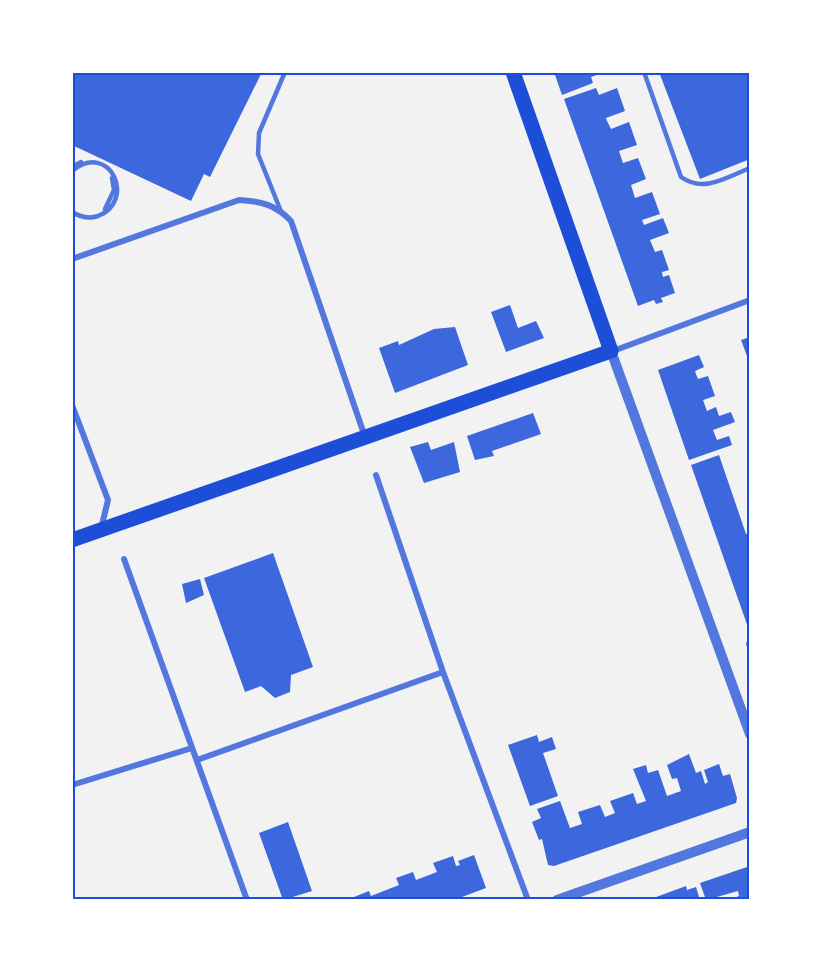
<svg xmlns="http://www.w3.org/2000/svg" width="822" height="972" font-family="'Noto Sans',sans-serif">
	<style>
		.building { fill: #3d67dc }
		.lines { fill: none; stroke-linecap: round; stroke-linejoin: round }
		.service { stroke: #5277de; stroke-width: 4.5 }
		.minor { stroke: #5277de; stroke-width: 6 }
		.tertiary { stroke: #5277de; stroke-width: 10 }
		.primary { stroke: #1d4ed8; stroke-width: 15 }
		.neatline { fill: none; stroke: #1d4ed8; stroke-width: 2 }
	</style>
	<rect width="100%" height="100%" fill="#f2f2f2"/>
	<!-- building -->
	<path class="building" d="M 72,72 L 262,72 L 210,177 L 204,174 L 191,201 L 72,145 Z
		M 554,72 L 605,72 L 591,77 L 593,83 L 562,95 Z
		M 659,72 L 750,72 L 750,159 L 700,179 Z
		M 596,88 L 599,95 L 617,88 L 625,111 L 606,118 L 607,121 L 611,129 L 629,122 L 637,145 L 619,151 L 623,163 L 638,158 L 646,179 L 631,185 L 635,198 L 652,192 L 660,214 L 642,220 L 644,225 L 663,218 L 669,233 L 650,240 L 655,252 L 662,250 L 669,270 L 662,272 L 663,277 L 669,275 L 675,293 L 661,298 L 663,302 L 656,304 L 654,300 L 638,306 L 564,99 Z
		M 510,305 L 518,328 L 536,321 L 544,338 L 506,352 L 491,312 Z
		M 455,327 L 468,365 L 395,393 L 379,348 L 398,341 L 399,345 L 434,329 Z
		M 750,337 L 750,364 L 741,340 Z
		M 699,355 L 704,367 L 695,371 L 696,374 L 698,379 L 708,376 L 715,396 L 703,400 L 707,411 L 716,407 L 719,416 L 731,412 L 735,422 L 713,430 L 717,440 L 729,436 L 732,445 L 689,460 L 658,370 Z
		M 533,413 L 541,434 L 492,451 L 494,456 L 475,460 L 467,436 Z
		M 428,442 L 431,450 L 454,442 L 460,472 L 424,483 L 410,447 Z
		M 719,455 L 746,534 L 750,533 L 750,633 L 691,465 Z
		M 273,553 L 313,667 L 291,675 L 290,692 L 275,698 L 261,686 L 245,692 L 204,578 Z
		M 200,579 L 204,595 L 186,603 L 182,584 Z
		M 537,735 L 539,742 L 552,737 L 556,749 L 543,753 L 558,796 L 530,806 L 508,745 Z
		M 689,754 L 696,773 L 701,771 L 705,784 L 708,782 L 704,770 L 719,764 L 723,776 L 730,774 L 737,798 L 736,803 L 554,866 L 548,865 L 542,839 L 539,840 L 532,822 L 541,818 L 537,809 L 560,801 L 570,828 L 582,824 L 578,812 L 600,805 L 605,817 L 615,813 L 610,801 L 633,793 L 637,804 L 646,801 L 633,769 L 646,765 L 648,773 L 658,770 L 667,796 L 681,791 L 677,778 L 672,779 L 667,765 Z
		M 288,822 L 312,891 L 283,900 L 259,833 Z
		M 474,855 L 486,888 L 454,900 L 355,900 L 354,897 L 369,891 L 371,896 L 399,885 L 396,878 L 413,872 L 416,880 L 437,872 L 433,863 L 453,856 L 456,866 L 460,865 L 458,861 Z
		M 750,866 L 750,900 L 728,900 L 739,896 L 738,891 L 706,900 L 700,883 Z
		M 686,886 L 687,890 L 696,887 L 700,900 L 648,900 Z"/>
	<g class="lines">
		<!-- service -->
		<path class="service" d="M 644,72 L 681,177 C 704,193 725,178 750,168
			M 72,167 L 81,162
			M 72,171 C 110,140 137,201 98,216 C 89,219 80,217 72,212
			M 105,209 L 114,190 L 112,178
			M 280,209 L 258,154 L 259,133 L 285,72
			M 72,232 L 72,258"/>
		<!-- minor -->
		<path class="minor" d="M 72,259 L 239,200 C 261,201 276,205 291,221 L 365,437
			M 613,351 L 750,300
			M 72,405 L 108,500 L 101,529
			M 376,475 L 443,672 L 528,900
			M 124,559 L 247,900
			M 749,644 L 750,644
			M 197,760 L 443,672
			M 72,785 L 192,748"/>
		<!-- tertiary -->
		<path class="tertiary" d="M 611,351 L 750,734
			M 557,900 L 750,832"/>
		<!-- primary -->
		<path class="primary" d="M 72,540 L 611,351 L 513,72"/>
	</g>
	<!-- border -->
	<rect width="822" height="972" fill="none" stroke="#ffffff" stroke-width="147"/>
	<rect x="74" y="74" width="674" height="824" class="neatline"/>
</svg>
